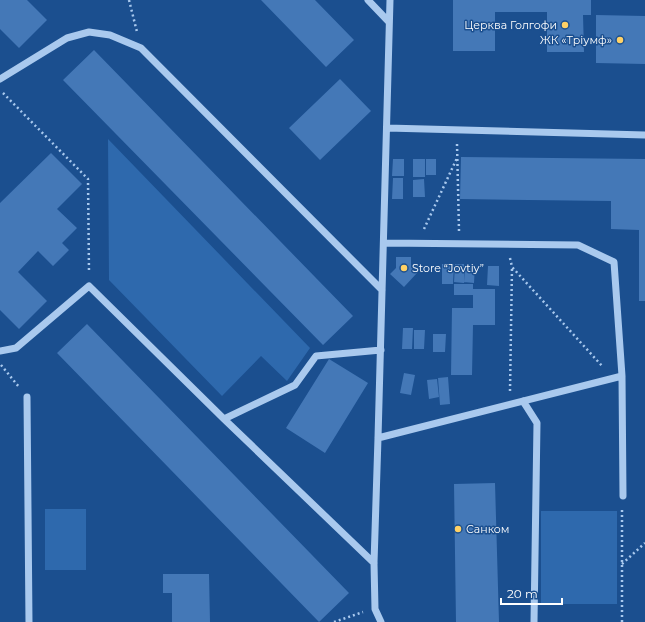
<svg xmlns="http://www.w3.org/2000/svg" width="645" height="622" font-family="Montserrat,sans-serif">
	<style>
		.green { fill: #2e69ad }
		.building { fill: #4478b7 }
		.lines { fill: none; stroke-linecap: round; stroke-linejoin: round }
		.path { stroke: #a9c9ee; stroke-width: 2.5; stroke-dasharray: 2 3; stroke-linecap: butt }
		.minor { stroke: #a9c9ee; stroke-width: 7 }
		.poi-dot { fill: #ffd166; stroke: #1b4f8f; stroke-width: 1.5 }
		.labels { text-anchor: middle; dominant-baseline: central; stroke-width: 3; stroke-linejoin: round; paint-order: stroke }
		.poi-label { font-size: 11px; fill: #fff; stroke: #1b4f8f; text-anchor: end }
	</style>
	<rect width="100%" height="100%" fill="#1b4f8f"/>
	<!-- green -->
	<path class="green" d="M 108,139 L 310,348 L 287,381 L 261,356 L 222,396 L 109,280 Z
		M 45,509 L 86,509 L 86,570 L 45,570 Z
		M 541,511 L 617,511 L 617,604 L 541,604 Z"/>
	<!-- building -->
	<path class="building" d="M 0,0 L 27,0 L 47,20 L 19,48 L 0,29 Z
		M 261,0 L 315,0 L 354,40 L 326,67 Z
		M 453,0 L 591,0 L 591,15 L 583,15 L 584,52 L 547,52 L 547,12 L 495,12 L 495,51 L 453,51 Z
		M 596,15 L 645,16 L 645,64 L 596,63 Z
		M 94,50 L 353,316 L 323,345 L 63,80 Z
		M 340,79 L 371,111 L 320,160 L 289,128 Z
		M 51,153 L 82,184 L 57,209 L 77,228 L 62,243 L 69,250 L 53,266 L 38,251 L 18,272 L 47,301 L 19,329 L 0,310 L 0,203 Z
		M 461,157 L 645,159 L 645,301 L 639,301 L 639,230 L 611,229 L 611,201 L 460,199 Z
		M 393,159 L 404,159 L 404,176 L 392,176 Z
		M 413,159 L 425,159 L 425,177 L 413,177 Z
		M 426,159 L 436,159 L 436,175 L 426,175 Z
		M 393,178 L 403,178 L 403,199 L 392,199 Z
		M 424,179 L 425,197 L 413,197 L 413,180 Z
		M 396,257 L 411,257 L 411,267 L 417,273 L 404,287 L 390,274 L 396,268 Z
		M 442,264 L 454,264 L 453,284 L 442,284 Z
		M 455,264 L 464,264 L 464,283 L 454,282 Z
		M 465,265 L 475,265 L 474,283 L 464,282 Z
		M 488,266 L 499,266 L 499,286 L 487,285 Z
		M 454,284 L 473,284 L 473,289 L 495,289 L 495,325 L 473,325 L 472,375 L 451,375 L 452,308 L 473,308 L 473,295 L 454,295 Z
		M 87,324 L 349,593 L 319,622 L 57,353 Z
		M 403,328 L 413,328 L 412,349 L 402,349 Z
		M 414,330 L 425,330 L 424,349 L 414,349 Z
		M 433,334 L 446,334 L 445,352 L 433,352 Z
		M 329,359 L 368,383 L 325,453 L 286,428 Z
		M 404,373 L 415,375 L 411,395 L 400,393 Z
		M 448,377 L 450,404 L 440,405 L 438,378 Z
		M 437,379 L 439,397 L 429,399 L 427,380 Z
		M 495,483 L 499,622 L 456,622 L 454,484 Z
		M 163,574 L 209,574 L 210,622 L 172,622 L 172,593 L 163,593 Z"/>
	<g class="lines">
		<!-- path -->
		<path class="path" d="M 129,0 L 137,32
			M 3,93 L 88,179 L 89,273
			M 457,144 L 459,231
			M 424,229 L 457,158
			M 510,258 L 512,267 L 603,367
			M 1,365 L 19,387
			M 510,391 L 512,267
			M 622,564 L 645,543
			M 334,622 L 363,612
			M 622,622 L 622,509"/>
		<!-- minor -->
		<path class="minor" d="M 368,0 L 389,22
			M 0,79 L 67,38 L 89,32 L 110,35 L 141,48 L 382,290
			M 387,128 L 645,135
			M 384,243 L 578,245 L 614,262 L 622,376 L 623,496
			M 0,351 L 16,348 L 89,286 L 224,419 L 374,563
			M 27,397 L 29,622
			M 523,401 L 537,423 L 534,622
			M 224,419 L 295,385 L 316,356 L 381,350
			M 378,438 L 622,376
			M 381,622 L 375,609 L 374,563 L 378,438 L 390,0"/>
	</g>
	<!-- markers -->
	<g class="poi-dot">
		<circle cx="565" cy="25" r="4"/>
		<circle cx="620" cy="40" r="4"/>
		<circle cx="404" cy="268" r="4"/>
		<circle cx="458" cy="529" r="4"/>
	</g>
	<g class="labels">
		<!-- poi labels -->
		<g class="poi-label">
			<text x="557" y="25">Церква Голгофи</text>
			<text x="612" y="40">ЖК «Тріумф»</text>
			<text x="412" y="268" text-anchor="start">Store “Jovtiy”</text>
			<text x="466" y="529" text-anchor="start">Санком</text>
		</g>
	</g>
	<!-- scale -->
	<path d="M501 598v6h61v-6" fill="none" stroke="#ffffff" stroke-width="2"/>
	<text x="507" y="598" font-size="12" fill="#ffffff" stroke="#1b4f8f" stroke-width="3" paint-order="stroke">20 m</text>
</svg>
